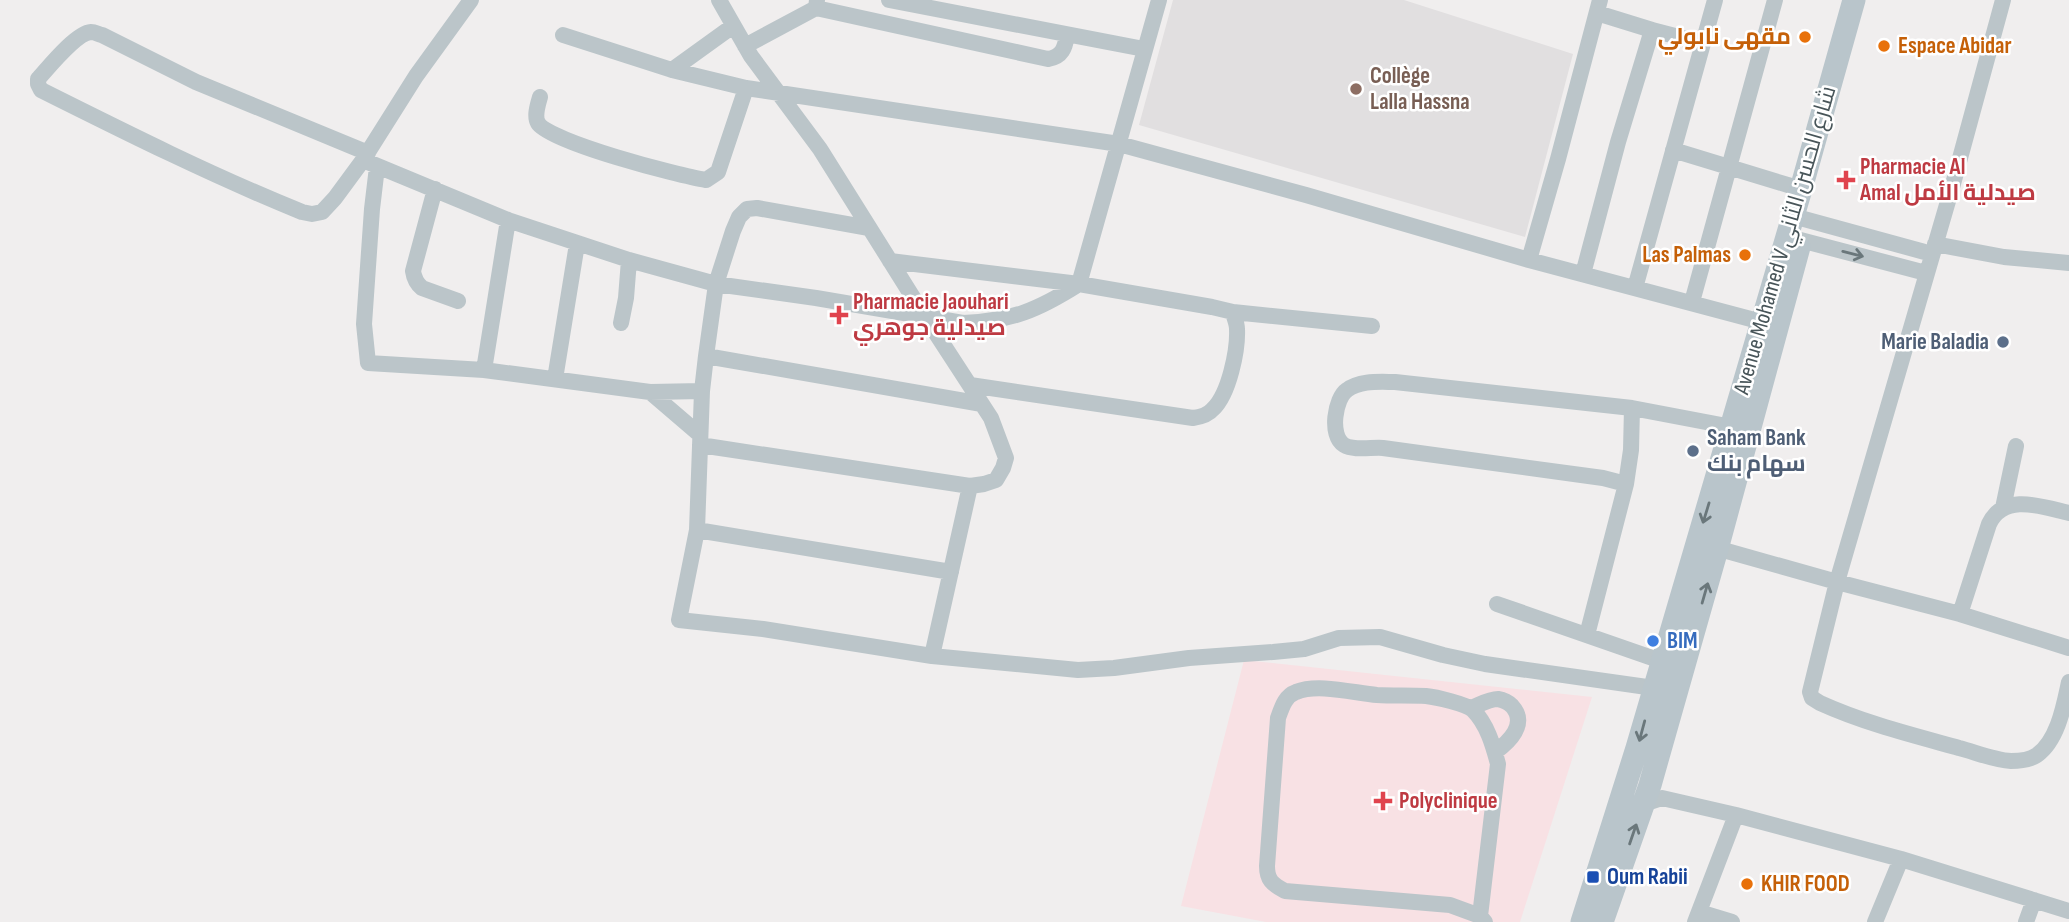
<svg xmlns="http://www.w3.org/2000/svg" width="2069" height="922" font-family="'Sofia Sans Condensed',Cairo,sans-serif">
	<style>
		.education { fill: #e1dfe0 }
		.medical { fill: #f8e1e4 }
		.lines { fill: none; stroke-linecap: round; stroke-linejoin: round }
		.minor { stroke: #bbc5c9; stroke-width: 16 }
		.secondary { stroke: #b9c5cb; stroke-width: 23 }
		.oneway { stroke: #6a777b }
		.food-dot { fill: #e8710a; stroke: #fff; stroke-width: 2.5 }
		.education-dot { fill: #8d6e63; stroke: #fff; stroke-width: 2.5 }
		.health-dot { fill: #e0444e; stroke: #fff; stroke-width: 2.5 }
		.service-dot { fill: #5c6f8a; stroke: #fff; stroke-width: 2.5 }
		.shop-dot { fill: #3f7fe0; stroke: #fff; stroke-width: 2.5 }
		.transit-dot { fill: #1a4fb4; stroke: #fff; stroke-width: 2.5 }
		.labels { text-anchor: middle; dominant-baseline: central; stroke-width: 5; stroke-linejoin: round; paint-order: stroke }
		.food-label { font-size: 23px; font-weight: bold; fill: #c56008; stroke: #fff; text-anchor: end }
		.education-label { font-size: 23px; font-weight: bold; fill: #785e54; stroke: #fff; text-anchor: start }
		.health-label { font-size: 23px; font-weight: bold; fill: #be3a42; stroke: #fff; text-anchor: start }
		.street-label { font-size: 23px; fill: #485559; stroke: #fff }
		.service-label { font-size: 23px; font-weight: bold; fill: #4e5e75; stroke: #fff; text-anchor: end }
		.shop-label { font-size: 23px; font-weight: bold; fill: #366cbe; stroke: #fff; text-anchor: start }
		.transit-label { font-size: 23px; font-weight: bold; fill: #164399; stroke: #fff; text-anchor: start }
	</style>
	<rect width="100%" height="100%" fill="#f0eeee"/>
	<!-- education -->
	<path class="education" d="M 1173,0 L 1404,0 L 1573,54 L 1525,237 L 1139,125 Z"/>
	<!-- medical -->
	<path class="medical" d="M 1244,660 L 1592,697 L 1520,922 L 1266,922 L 1181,906 Z"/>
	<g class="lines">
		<!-- minor -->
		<path class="minor" d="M 719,0 L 751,56 L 820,149 L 924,315 L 991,418 L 1006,458 L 1003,468 L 996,480 L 984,484 L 970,486
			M 889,0 L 1144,49
			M 2003,0 L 1953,184 L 1837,582 L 1810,692 L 1812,698 L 1820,703 C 1864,723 1912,735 1959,748 C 1975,752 1994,760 2011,761 C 2020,761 2030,760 2037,755 C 2058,740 2064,705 2069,682
			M 816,8 L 1048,59 C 1062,57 1065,48 1067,35
			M 1652,30 L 1702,43
			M 563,35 L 672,70 L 746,88 L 1119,144 L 1306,195 L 1529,260 L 1762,322
			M 745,46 L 816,8 L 817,0
			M 672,70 L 733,26
			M 540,97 C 538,104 534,116 538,123 C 549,142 680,176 706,180 L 718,172 L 746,88
			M 1673,150 L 1801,189
			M 368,153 L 196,82 L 102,35 C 98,34 95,32 91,32 C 76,33 48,68 38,79 L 38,84 L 41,90 C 127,133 213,176 302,212 L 312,214 L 322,212 L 335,198 L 363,160 L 416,76 L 471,0
			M 363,160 L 508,220 L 629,260 L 716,284 L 816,298 L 963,323 C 1012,321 1038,310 1079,284 L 1159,0
			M 377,167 L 372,209 L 364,324 L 368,363 L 484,370 L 650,392 L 702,391 L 706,356 L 982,404
			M 435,189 L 413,271 C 414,278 416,283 422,288 L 458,301
			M 1793,216 L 1932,254
			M 1789,237 L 1926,273
			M 1935,244 L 2004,257 L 2069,263
			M 1529,260 L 1558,159 L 1600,0
			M 890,261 L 1079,284 L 1212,307 L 1233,312 C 1234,318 1237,323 1237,329 C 1238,350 1229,394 1213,409 C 1208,415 1201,417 1193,418 L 970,385
			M 1583,274 L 1618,142 L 1652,30 L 1597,13
			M 1635,288 L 1715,0
			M 1692,302 L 1775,0
			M 1233,312 L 1372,326
			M 621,323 L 626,298 L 629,260
			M 706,356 L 716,284 L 733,231 L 739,217 L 747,209 L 757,208 L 869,228
			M 484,370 L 508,220
			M 555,379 L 577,244
			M 702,391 L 697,530 L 679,620 L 763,629 L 932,656 L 1078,670 L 1114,668 L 1189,658 L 1273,652 L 1304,649 L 1339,638 L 1380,637 L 1443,655 L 1485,664 L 1654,688
			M 650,392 L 699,434
			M 1632,408 L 1631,450 L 1626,484 L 1603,478 L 1383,448 C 1372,447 1354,451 1344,445 C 1329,436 1335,398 1347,390 C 1360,380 1380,382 1395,382 L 1632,408 L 1732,427
			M 700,445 L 970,486 L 932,656
			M 2003,508 L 2016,446
			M 697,530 L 951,572
			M 1709,546 L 1837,582 L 1960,614 L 2069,648
			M 1497,604 L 1661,661
			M 1960,614 L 1989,524 C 2004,492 2043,507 2069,513
			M 1587,635 L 1626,484
			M 1471,708 C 1479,705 1489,699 1498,699 C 1504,700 1508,702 1512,706 C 1528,724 1509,742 1495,752
			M 1637,803 L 1644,804 L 1662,798 L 1736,815 L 1901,859 L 2069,911
			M 1699,912 L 1732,922
			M 1480,916 L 1450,905 L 1285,891 C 1272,884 1267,880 1267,866 L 1278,718 C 1282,707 1285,696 1296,692 C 1318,683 1354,693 1377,695 C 1393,696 1410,695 1426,696 C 1436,697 1466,704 1473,710 C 1487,724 1493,745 1498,764 L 1480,916 L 1485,922
			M 1695,922 L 1736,815
			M 1875,922 L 1901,859
			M 2026,922 L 2034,900"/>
		<!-- secondary -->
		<path class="secondary" d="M 1582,922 L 1637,748 L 1801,189 L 1854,0
			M 1602,922 L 1650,785 L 1717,549 L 1799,247"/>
	</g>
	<!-- one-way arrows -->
	<defs><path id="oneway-shaft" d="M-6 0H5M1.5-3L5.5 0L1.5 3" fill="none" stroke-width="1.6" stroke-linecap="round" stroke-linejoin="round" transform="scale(1.75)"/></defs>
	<g class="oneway">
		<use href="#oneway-shaft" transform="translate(1853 254) rotate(14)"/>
		<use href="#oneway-shaft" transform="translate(1706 513) rotate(107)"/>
		<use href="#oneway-shaft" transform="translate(1705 593) rotate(-74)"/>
		<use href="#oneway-shaft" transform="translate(1642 731) rotate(105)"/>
		<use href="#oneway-shaft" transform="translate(1633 834) rotate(-71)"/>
	</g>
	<!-- markers -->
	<g class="food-dot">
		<circle cx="1805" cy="37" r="7"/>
		<circle cx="1884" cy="46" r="7"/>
		<circle cx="1745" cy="255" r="7"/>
		<circle cx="1747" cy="884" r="7"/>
	</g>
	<circle class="education-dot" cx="1356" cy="89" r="7"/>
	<g class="health-dot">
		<path d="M1842.5 169.5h7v7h7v7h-7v7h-7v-7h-7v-7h7z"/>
		<path d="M835.5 304.5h7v7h7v7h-7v7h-7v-7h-7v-7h7z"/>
		<path d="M1379.5 790.5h7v7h7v7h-7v7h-7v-7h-7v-7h7z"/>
	</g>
	<g class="service-dot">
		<circle cx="2003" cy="342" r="7"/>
		<circle cx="1693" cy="451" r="7"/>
	</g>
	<circle class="shop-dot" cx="1653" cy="641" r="7"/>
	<rect class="transit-dot" x="1586" y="870" width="14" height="14" rx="3.5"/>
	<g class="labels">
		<!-- food labels -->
		<g class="food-label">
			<text x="1791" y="37">مقهى نابولي</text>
			<text x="1898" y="46" text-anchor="start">Espace Abidar</text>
			<text x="1731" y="255">Las Palmas</text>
			<text x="1761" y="884" text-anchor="start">KHIR FOOD</text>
		</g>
		<!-- education labels -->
		<g class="education-label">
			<text x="1370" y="76">Collège<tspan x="1370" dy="26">Lalla Hassna</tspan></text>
		</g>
		<!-- health labels -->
		<g class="health-label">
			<text x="1860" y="167">Pharmacie Al<tspan x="1860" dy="26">Amal صيدلية الأمل</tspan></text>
			<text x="853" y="302">Pharmacie Jaouhari<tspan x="853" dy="26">صيدلية جوهري</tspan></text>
			<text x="1399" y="801">Polyclinique</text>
		</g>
		<!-- street labels -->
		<g class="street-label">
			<text transform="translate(1785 240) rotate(-74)">Avenue Mohamed V شارع الحسن الثاني</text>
		</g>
		<!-- service labels -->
		<g class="service-label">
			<text x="1989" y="342">Marie Baladia</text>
			<text x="1707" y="438" text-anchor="start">Saham Bank<tspan x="1707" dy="26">سهام بنك</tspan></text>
		</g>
		<!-- shop labels -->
		<g class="shop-label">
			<text x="1667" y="641">BIM</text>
		</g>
		<!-- transit labels -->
		<g class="transit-label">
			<text x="1607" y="877">Oum Rabii</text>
		</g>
	</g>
</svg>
